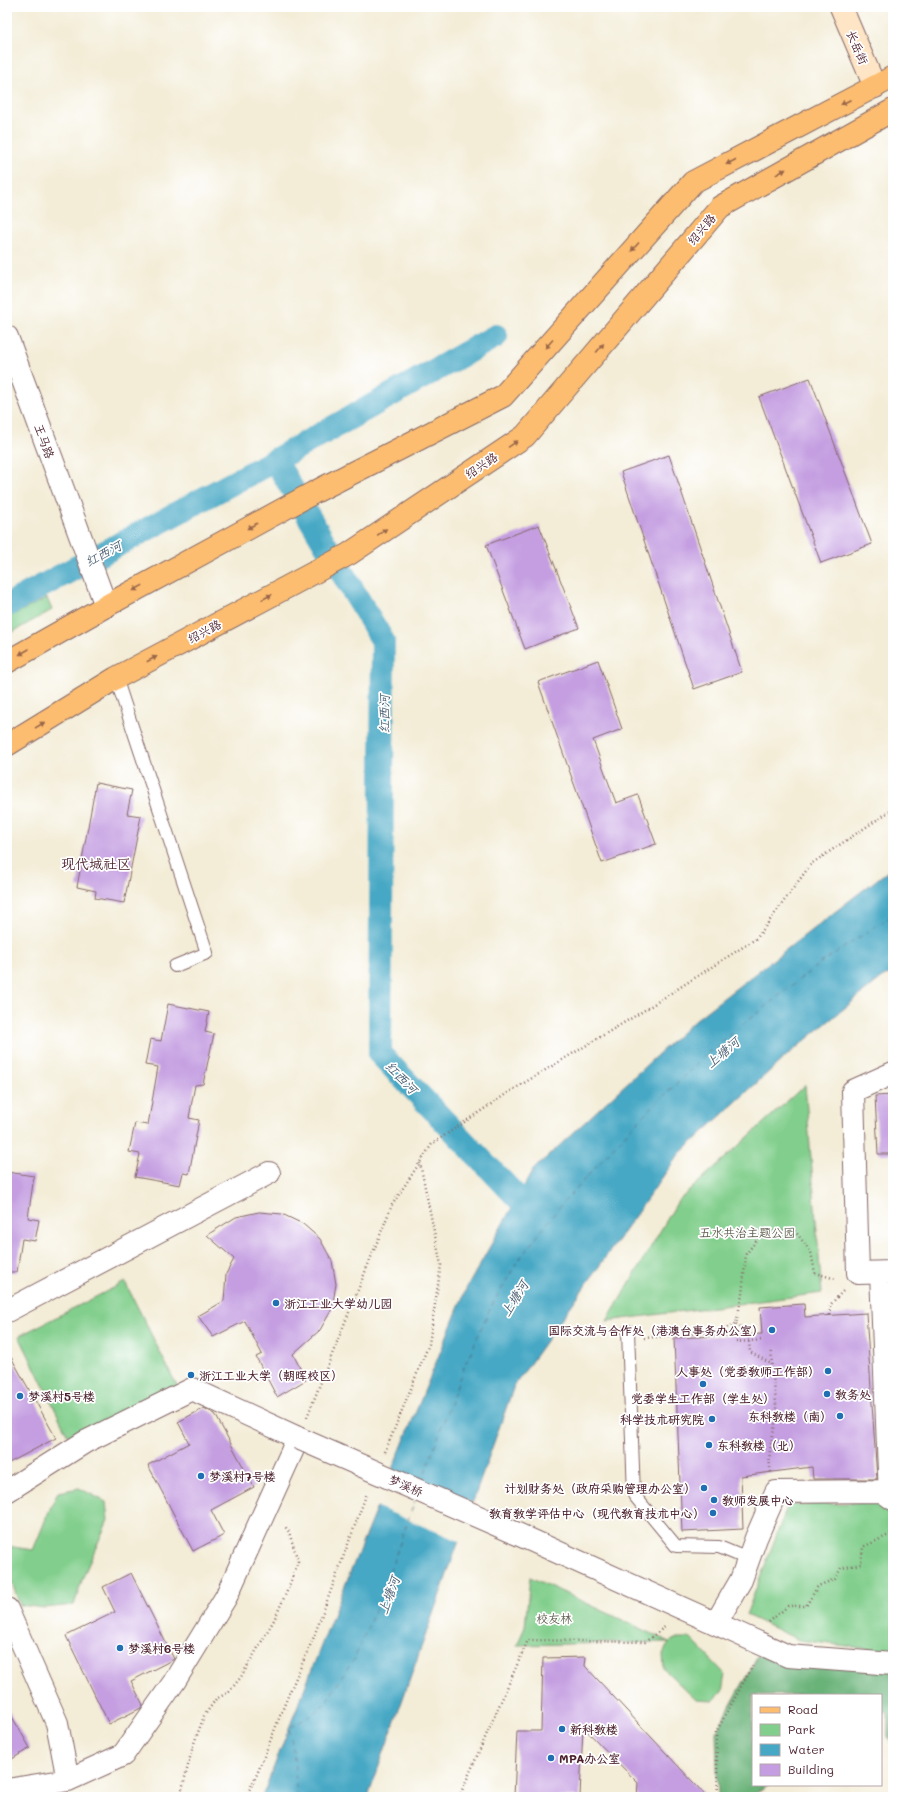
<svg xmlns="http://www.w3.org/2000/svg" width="900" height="1804" font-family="Mali,'LXGW WenKai TC',sans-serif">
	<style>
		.green { fill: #82cf8d; stroke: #66775c }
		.forest { fill: #69b278; stroke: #5a6852 }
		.water { fill: #46a8c5; stroke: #486478 }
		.pier { fill: #f3ecd6 }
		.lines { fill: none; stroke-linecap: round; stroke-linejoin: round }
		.canal { stroke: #46a8c5; stroke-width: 24 }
		.ferry { stroke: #485d70; stroke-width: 1; stroke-dasharray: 5 4; stroke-linecap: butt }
		.building { fill: #c49ee1 }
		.lane-casing { stroke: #856767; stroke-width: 14 }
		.street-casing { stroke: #856767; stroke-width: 24 }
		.secondary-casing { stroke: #856767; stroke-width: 24 }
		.primary-casing { stroke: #856767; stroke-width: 24 }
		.path { stroke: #856767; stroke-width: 2.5; stroke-dasharray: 1 3; stroke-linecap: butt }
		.lane { stroke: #fff; stroke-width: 12 }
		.street { stroke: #fff; stroke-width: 22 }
		.secondary { stroke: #fee5c5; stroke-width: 22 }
		.primary { stroke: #fcbd6f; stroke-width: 22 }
		.street-bridge-casing { stroke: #856767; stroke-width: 24; stroke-linecap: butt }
		.street-bridge { stroke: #fff; stroke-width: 22 }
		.oneway { fill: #9a664a }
		.poi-dot { fill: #1f6fb2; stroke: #fff; stroke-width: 1.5 }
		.labels { text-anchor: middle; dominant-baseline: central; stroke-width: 3.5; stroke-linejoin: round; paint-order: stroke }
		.street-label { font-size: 12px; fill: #4a1f2b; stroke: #fff }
		.park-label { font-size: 12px; fill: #5e5d4d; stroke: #fff }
		.poi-label { font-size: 12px; font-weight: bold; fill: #4a1f2b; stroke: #fff; text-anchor: start }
		.water-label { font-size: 13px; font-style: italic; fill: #485d70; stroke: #fff }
		.quarter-label { font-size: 14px; fill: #4a1f2b; stroke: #fff }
	</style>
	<rect width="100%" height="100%" fill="#fff"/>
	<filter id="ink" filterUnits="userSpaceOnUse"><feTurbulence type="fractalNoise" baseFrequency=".025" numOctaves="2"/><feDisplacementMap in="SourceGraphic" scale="8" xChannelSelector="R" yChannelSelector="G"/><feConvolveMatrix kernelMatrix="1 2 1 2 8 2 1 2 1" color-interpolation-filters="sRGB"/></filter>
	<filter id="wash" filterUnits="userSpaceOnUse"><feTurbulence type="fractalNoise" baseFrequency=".012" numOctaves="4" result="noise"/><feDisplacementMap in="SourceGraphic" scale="16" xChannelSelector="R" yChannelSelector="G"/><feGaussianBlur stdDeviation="0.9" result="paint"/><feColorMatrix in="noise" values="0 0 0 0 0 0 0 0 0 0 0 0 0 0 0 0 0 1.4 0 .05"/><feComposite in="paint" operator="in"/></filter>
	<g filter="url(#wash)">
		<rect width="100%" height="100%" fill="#f3ecd6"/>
		<!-- green -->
		<path class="green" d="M 47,598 L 52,610 L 7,635 L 7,618 Z
			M 805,1085 L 822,1293 L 607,1321 L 678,1201 Z
			M 125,1282 L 178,1388 L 71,1442 L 19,1336 Z
			M 79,1488 L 106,1502 L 108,1520 L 83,1577 L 74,1605 L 44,1608 L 20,1605 C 12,1585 7,1568 7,1546 L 33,1550 C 42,1530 48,1511 58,1492 Z
			M 880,1502 L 893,1520 L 893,1652 L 799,1640 L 746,1615 L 788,1505 Z
			M 530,1577 L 670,1642 L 678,1638 L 690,1638 L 725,1674 L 722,1692 L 713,1701 L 696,1700 L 664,1669 L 663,1654 L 669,1642 L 517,1645 L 525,1627 Z"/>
		<!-- forest -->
		<path class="forest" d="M 764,1645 L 893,1664 L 893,1748 L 888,1737 L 888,1713 L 881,1710 L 881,1695 L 753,1695 L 753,1785 L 768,1785 L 749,1797 L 718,1797 L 716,1732 Z"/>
		<!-- water -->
		<path class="water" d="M 893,867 L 893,972 L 880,979 L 785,1057 L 679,1154 L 514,1386 L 368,1797 L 262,1797 L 339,1600 L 466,1289 L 533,1170 L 695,1020 Z"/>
		<!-- pier -->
		<path class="pier" d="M 390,1469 L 474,1504 L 461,1542 L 375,1506 Z"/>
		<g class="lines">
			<!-- canal -->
			<path class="canal" d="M 275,460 L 496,336
				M 7,605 L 275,460 L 383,641 L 380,1054 L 517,1197 L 542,1218"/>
			<!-- ferry -->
			<path class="ferry" d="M 422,1481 L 461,1374 L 490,1309 L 517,1262 L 562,1204 L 633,1126 L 712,1049 L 819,964 L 893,915
				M 296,1797 C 296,1774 294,1751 289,1728 L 307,1718 L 324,1705 L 355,1657 L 380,1599 L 415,1501"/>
		</g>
		<g id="blocks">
			<!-- building -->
			<path class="building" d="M 810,378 L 872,544 L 821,563 L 759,397 Z
				M 669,455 L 742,672 L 694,689 L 621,472 Z
				M 539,525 L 579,628 L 525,649 L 486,545 Z
				M 598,660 L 622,729 L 593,740 L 616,803 L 638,795 L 656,844 L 602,863 L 538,682 Z
				M 96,783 L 132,790 L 127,814 L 141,816 L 124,903 L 95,898 L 96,891 L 77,887 Z
				M 168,1004 L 209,1012 L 205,1032 L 214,1034 L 203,1084 L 195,1085 L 189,1118 L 199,1120 L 189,1174 L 183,1173 L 180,1185 L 135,1177 L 140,1154 L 129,1152 L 135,1123 L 148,1125 L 158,1067 L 145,1065 L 150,1039 L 161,1041 Z
				M 893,1095 L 893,1154 L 878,1154 L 875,1096 Z
				M 7,1172 L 34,1176 L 28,1218 L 39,1220 L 35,1241 L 22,1239 L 17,1272 L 7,1272 Z
				M 259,1212 L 282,1214 L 303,1224 L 320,1239 L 332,1261 L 336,1284 L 332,1309 L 320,1330 L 293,1354 L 306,1380 L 277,1397 L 256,1357 L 262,1354 L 245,1321 L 213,1337 L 198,1316 L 224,1301 L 226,1274 L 234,1259 L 207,1235 L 236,1217 Z
				M 804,1304 L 805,1317 L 866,1313 L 877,1479 L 813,1479 L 812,1467 L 741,1476 L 743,1529 L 682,1532 L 674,1338 L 762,1334 L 760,1307 Z
				M 7,1350 L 56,1438 L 7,1464 Z
				M 204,1408 L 215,1414 L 254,1487 L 211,1510 L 224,1535 L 193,1551 L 148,1465 L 189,1443 L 178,1422 Z
				M 131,1573 L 174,1659 L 131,1681 L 143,1705 L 141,1708 L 109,1724 L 66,1636 L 115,1612 L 103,1587 Z
				M 586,1657 L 585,1666 L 707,1797 L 637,1797 L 638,1783 L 583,1727 L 580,1797 L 514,1797 L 517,1731 L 541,1731 L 543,1658 Z
				M 7,1708 L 30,1748 L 7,1762 Z"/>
		</g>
	</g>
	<g filter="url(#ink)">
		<use href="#blocks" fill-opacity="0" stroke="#856767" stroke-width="1"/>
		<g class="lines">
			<defs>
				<path id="lane" d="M 116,678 L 207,953 L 175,966
					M 628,1331 L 634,1495 L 676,1546 L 719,1547 L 748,1559"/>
				<path id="street" d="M 7,337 L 106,606
					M 893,1073 L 853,1091 L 858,1273 L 893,1272
					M 881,1273 L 890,1497
					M 7,1311 L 269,1173
					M 7,1491 L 85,1442 L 192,1389 L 298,1438 L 226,1597 L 174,1682 L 123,1755 L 68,1780 L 7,1790
					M 513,1532 L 788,1656 L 893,1664
					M 7,1609 L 57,1723 L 68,1780
					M 716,1623 L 741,1580 L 756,1538 L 776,1492 L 882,1491 L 893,1499"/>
				<path id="secondary" d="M 841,7 L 875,87"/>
				<path id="primary" d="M 7,662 L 106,606 L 313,493 L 503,396 L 693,182 L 893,77
					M 7,745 L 116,678 L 349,554 L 525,436 L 720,207 L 893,110"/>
			</defs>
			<!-- lane casing -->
			<use href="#lane" class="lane-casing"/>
			<!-- street casing -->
			<use href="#street" class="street-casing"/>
			<!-- secondary casing -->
			<use href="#secondary" class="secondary-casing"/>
			<!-- primary casing -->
			<use href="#primary" class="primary-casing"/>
			<!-- path -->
			<path class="path" d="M 830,1315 L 830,1305 L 844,1290
				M 736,1324 L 748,1332 L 750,1352 L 771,1364
				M 644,1338 L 715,1332 L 736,1324 L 742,1295 L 746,1254 L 764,1231 L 795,1231 L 811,1252 L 815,1273 L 836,1279
				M 736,1342 L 762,1340
				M 307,1417 L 392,1205 L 432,1144 L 509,1092 L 640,1013 L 757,938 L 811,864 L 893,809
				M 385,1452 L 429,1344 L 441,1265 L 420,1163
				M 771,1472 C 766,1452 775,1433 776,1414 C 777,1392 770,1371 772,1349
				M 769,1622 L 788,1606 L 806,1606 L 818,1586 L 835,1579 L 841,1568 L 861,1564 L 863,1547 L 893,1533
				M 180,1797 L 193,1746 L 204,1716 L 216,1699 L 229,1692 L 241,1677 L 274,1620 L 288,1589 L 298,1561 L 289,1532 L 284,1525
				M 246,1797 L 257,1774 L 288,1696 L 313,1639 L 367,1493
				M 459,1797 L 528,1640 L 645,1642 L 666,1626
				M 718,1797 L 716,1732 L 753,1665"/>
			<!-- lane -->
			<use href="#lane" class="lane"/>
			<!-- street -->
			<use href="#street" class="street"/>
			<!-- secondary -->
			<use href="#secondary" class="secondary"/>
			<!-- primary -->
			<use href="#primary" class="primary"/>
			<defs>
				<path id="street-bridge" d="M 298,1438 L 513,1532"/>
			</defs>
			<!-- street-bridge casing -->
			<use href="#street-bridge" class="street-bridge-casing"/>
			<!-- street-bridge -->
			<use href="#street-bridge" class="street-bridge"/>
		</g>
		<!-- one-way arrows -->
		<defs><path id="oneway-solid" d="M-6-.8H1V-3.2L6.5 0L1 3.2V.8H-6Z"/></defs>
		<g class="oneway">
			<use href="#oneway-solid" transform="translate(846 102) rotate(152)"/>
			<use href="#oneway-solid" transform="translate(731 162) rotate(152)"/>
			<use href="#oneway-solid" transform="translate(781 172) rotate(-29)"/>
			<use href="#oneway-solid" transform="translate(635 247) rotate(132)"/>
			<use href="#oneway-solid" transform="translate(549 344) rotate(132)"/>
			<use href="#oneway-solid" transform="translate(600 348) rotate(-50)"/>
			<use href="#oneway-solid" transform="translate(513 444) rotate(-34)"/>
			<use href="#oneway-solid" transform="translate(252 526) rotate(151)"/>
			<use href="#oneway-solid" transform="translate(382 532) rotate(-34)"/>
			<use href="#oneway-solid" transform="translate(138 588) rotate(151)"/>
			<use href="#oneway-solid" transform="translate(267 597) rotate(-28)"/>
			<use href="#oneway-solid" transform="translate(24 652) rotate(150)"/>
			<use href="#oneway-solid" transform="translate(152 659) rotate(-28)"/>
			<use href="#oneway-solid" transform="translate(40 725) rotate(-32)"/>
		</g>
	</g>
	<!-- markers -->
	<g class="poi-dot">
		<circle cx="276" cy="1303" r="4"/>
		<circle cx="772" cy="1330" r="4"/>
		<circle cx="828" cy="1371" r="4"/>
		<circle cx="191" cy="1375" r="4"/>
		<circle cx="703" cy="1384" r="4"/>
		<circle cx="827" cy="1394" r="4"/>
		<circle cx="20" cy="1396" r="4"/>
		<circle cx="840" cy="1416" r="4"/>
		<circle cx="712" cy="1419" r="4"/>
		<circle cx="709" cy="1445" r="4"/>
		<circle cx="201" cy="1476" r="4"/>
		<circle cx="704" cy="1488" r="4"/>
		<circle cx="714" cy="1500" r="4"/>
		<circle cx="713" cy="1513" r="4"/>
		<circle cx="120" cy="1648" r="4"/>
		<circle cx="562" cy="1729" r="4"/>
		<circle cx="551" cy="1758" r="4"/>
	</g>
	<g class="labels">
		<!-- street labels -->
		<g class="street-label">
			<text transform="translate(858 47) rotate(67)">长岳街</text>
			<text transform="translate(701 229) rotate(-50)">绍兴路</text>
			<text transform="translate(45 441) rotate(70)">王马路</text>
			<text transform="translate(481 465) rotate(-34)">绍兴路</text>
			<text transform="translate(204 631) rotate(-28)">绍兴路</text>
			<text transform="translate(406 1485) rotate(24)">梦溪桥</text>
		</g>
		<!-- park labels -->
		<g class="park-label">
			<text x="747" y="1232">五水共治主题公园</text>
			<text x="554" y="1618">校友林</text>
		</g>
		<!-- poi labels -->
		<g class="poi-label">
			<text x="284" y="1303">浙江工业大学幼儿园</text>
			<text x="764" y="1330" text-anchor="end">国际交流与合作处（港澳台事务办公室）</text>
			<text x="820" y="1371" text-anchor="end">人事处（党委教师工作部）</text>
			<text x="199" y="1375">浙江工业大学（朝晖校区）</text>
			<text x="835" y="1394">教务处</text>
			<text x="28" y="1396">梦溪村5号楼</text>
			<text x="703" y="1398" text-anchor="middle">党委学生工作部（学生处）</text>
			<text x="832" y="1416" text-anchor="end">东科教楼（南）</text>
			<text x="704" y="1419" text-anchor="end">科学技术研究院</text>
			<text x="717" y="1445">东科教楼（北）</text>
			<text x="209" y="1476">梦溪村7号楼</text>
			<text x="696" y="1488" text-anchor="end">计划财务处（政府采购管理办公室）</text>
			<text x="722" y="1500">教师发展中心</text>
			<text x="705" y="1513" text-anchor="end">教育教学评估中心（现代教育技术中心）</text>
			<text x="128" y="1648">梦溪村6号楼</text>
			<text x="570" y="1729">新科教楼</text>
			<text x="559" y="1758">MPA办公室</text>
		</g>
		<!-- water labels -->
		<g class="water-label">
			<text transform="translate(103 553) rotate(-28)">红西河</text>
			<text transform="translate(383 714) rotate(-90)">红西河</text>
			<text transform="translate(722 1052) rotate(-40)">上塘河</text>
			<text transform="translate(402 1077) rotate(46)">红西河</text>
			<text transform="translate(514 1298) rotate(-58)">上塘河</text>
			<text transform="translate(388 1595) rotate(-70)">上塘河</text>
		</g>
		<!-- quarter labels -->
		<g class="quarter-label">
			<text x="96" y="863">现代城社区</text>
		</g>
	</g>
	<!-- margin -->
	<rect width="900" height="1804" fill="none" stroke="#fff" stroke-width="24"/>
	<!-- legend -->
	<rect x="752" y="1694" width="130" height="92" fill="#ffffff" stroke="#b7a5aa"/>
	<rect x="760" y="1707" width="20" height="6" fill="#fcbd6f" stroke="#b7a5aa"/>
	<text x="788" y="1714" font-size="12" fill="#4a1f2b">Road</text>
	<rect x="760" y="1724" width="20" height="12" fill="#82cf8d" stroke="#b7a5aa"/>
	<text x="788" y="1734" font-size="12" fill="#4a1f2b">Park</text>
	<rect x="760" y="1744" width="20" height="12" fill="#46a8c5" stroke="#b7a5aa"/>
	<text x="788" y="1754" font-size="12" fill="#4a1f2b">Water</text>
	<rect x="760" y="1764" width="20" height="12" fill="#c49ee1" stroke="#b7a5aa"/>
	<text x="788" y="1774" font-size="12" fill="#4a1f2b">Building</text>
</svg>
